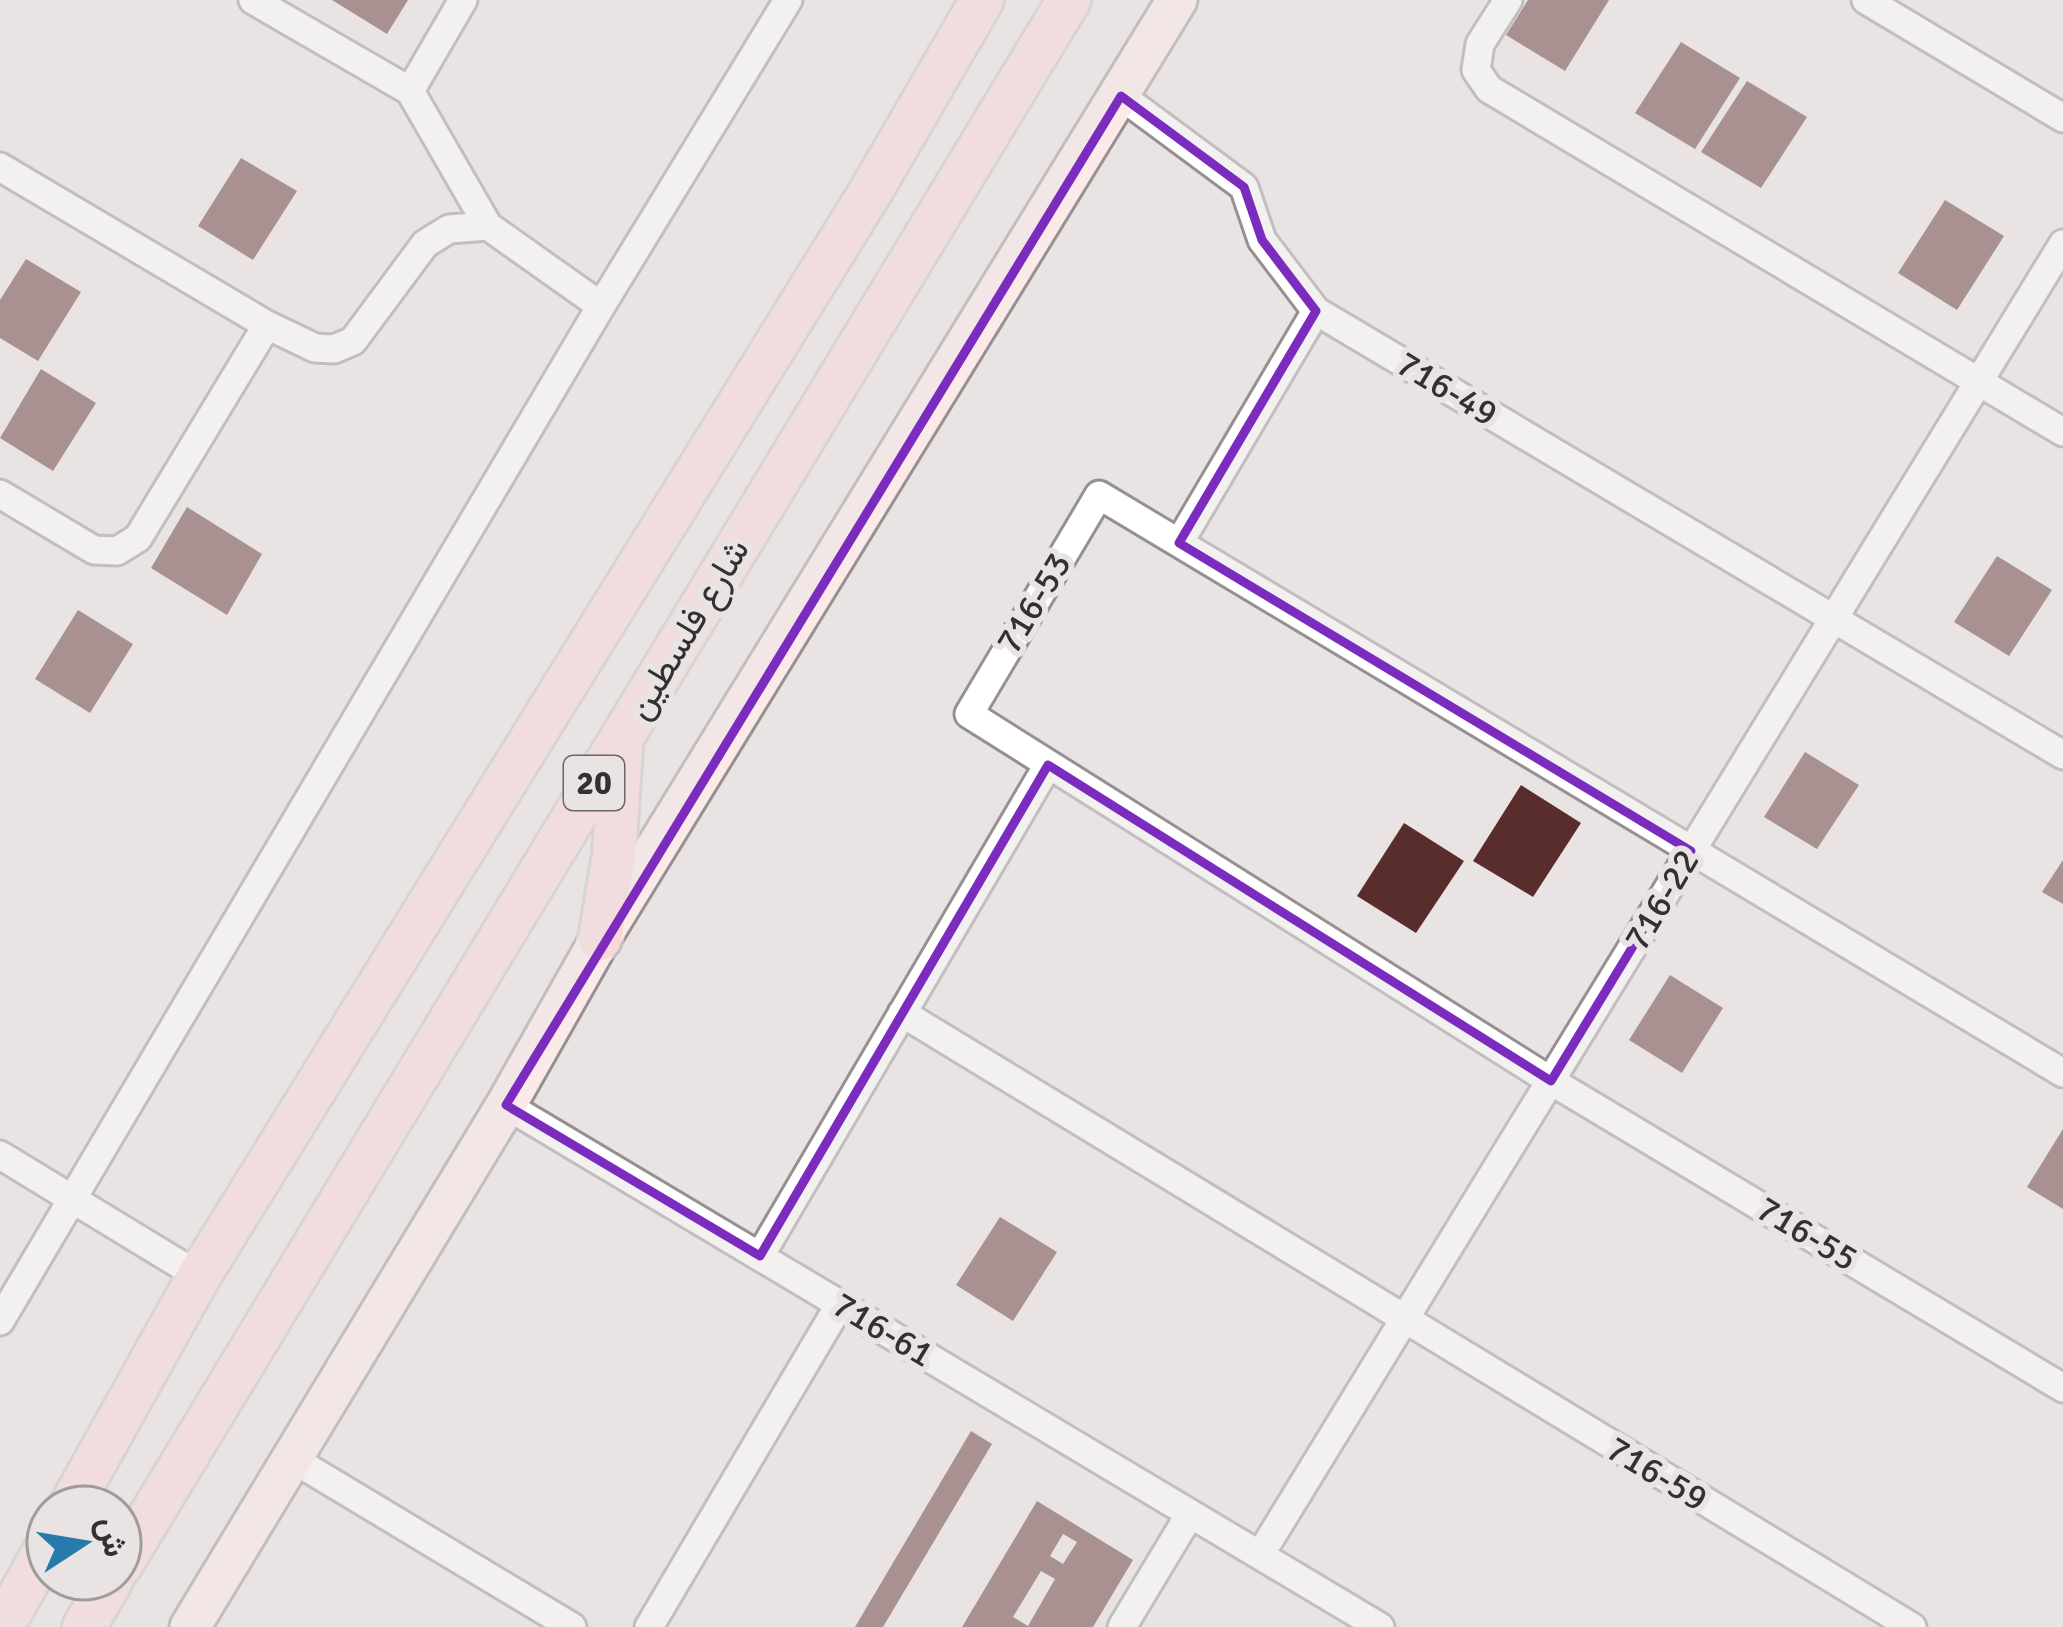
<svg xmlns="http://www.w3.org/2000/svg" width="2063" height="1627" font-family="Signika,Vazirmatn,sans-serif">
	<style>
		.building { fill: #592d2c; fill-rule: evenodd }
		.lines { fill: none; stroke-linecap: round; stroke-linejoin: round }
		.street-casing { stroke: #969191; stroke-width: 33 }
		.secondary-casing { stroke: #969191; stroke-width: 45 }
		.primary-casing { stroke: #c2c1c1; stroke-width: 48 }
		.street { stroke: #fff; stroke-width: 27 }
		.secondary { stroke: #fceae9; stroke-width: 39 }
		.primary { stroke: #fad6d4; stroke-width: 42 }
		.marked { fill: none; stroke: #7b2cbf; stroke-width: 9; stroke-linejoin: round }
		.labels { text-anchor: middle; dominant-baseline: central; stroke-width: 12; stroke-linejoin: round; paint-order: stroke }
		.shield { fill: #e9e4e3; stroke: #696666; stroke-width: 3 }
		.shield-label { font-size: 33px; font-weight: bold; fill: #323030 }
		.street-label { font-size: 36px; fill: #323030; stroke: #e9e4e3 }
	</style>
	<rect width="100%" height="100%" fill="#e9e4e3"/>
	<!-- building -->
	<path class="building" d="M 332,0 L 408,0 L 387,34 Z
		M 1528,0 L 1609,0 L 1565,71 L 1506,35 Z
		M 1681,42 L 1740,78 L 1695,149 L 1635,113 Z
		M 1747,81 L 1807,117 L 1761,188 L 1701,152 Z
		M 241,158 L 297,191 L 253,260 L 198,226 Z
		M 1945,200 L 2004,236 L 1957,310 L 1898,273 Z
		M 26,259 L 81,292 L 38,361 L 0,338 L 0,300 Z
		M 41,369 L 96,403 L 53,471 L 0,438 Z
		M 187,507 L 262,554 L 227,615 L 151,568 Z
		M 1997,556 L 2052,590 L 2009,656 L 1954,622 Z
		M 78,610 L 133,644 L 90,713 L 35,679 Z
		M 1805,752 L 1859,785 L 1817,849 L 1764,817 Z
		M 1521,785 L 1581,823 L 1533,897 L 1473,861 Z
		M 1404,823 L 1464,861 L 1416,933 L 1357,896 Z
		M 2063,860 L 2063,904 L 2042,892 Z
		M 1670,975 L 1723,1008 L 1682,1073 L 1629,1040 Z
		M 2063,1129 L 2063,1209 L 2027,1187 Z
		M 1000,1217 L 1057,1252 L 1013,1321 L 956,1285 Z
		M 971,1431 L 992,1444 L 883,1627 L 855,1627 Z
		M 1037,1501 L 1133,1560 L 1093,1627 L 962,1627 ZM 1063,1534 L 1077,1542 L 1063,1564 L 1050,1556 ZM 1041,1571 L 1055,1579 L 1028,1626 L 1013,1617 Z"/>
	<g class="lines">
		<defs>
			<path id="street" d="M 253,0 L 410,91 L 463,0
				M 1508,0 L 1480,44 L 1476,70 L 1489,89 L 2063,432
				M 1866,0 L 2063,118
				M 410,91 L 488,226 L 601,306
				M 1121,96 L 1244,187 L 1262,240 L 1316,311 L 2063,755
				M 0,167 L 267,325 L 315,348 L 334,349 L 353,341 L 425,244 L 449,229 L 488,226
				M 0,494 L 94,550 L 117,551 L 138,538 L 267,325
				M 1179,543 L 1316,311
				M 902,1013 L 1912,1627
				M 2063,1073 L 1099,495 L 969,714 L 1551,1081 L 2063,1388
				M 506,1105 L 1380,1627
				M 0,1155 L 199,1276
				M 760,1256 L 1048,765
				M 0,1321 L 601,306 L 788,0
				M 291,1458 L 572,1627
				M 1260,1555 L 2063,244
				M 649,1627 L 840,1304
				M 1122,1627 L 1190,1514"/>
			<path id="secondary" d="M 190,1627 L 506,1105 L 600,939 L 1177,0"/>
			<path id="primary" d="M 600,939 L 614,854 L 621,749
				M 70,1507 L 199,1276 L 871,191 L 982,0
				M 120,1566 L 1069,0
				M 2,1627 L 48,1545
				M 84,1627 L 112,1579"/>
		</defs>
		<!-- street casing -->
		<use href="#street" class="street-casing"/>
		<!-- secondary casing -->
		<use href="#secondary" class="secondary-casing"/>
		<!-- primary casing -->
		<use href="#primary" class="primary-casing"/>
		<!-- street -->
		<use href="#street" class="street"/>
		<!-- secondary -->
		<use href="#secondary" class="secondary"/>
		<!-- primary -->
		<use href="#primary" class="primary"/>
	</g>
	<!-- marked area -->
	<path d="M0 0H2063V1627H0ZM 1121,96 L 1244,187 L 1262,240 L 1316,311 L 1179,543 L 1691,851 L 1551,1081 L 1048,765 L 760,1256 L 506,1105 Z" fill="#e9e4e3" fill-opacity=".55" fill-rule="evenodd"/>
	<path class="marked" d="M 1121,96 L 1244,187 L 1262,240 L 1316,311 L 1179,543 L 1691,851 L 1551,1081 L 1048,765 L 760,1256 L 506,1105 Z"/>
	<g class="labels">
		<!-- shield labels -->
		<rect class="shield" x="564" y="756" width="60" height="54" rx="9"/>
		<g class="shield-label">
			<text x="594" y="783">20</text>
		</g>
		<!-- street labels -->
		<g class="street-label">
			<text transform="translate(1447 389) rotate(31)">716-49</text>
			<text transform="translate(1034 603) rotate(-59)">716-53</text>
			<text transform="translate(688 629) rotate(-59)">شارع فلسطين</text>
			<text transform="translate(1662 900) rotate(-59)">716-22</text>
			<text transform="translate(1807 1234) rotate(31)">716-55</text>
			<text transform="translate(883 1330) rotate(31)">716-61</text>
			<text transform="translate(1657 1474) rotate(31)">716-59</text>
		</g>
	</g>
	<!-- north arrow -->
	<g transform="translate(84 1543) rotate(78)"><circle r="57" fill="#e9e4e3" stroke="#a09c9b" stroke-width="3"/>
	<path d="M0-9L21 45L0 30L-21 45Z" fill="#267bab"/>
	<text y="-18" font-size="33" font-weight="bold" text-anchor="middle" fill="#323030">ش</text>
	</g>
</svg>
